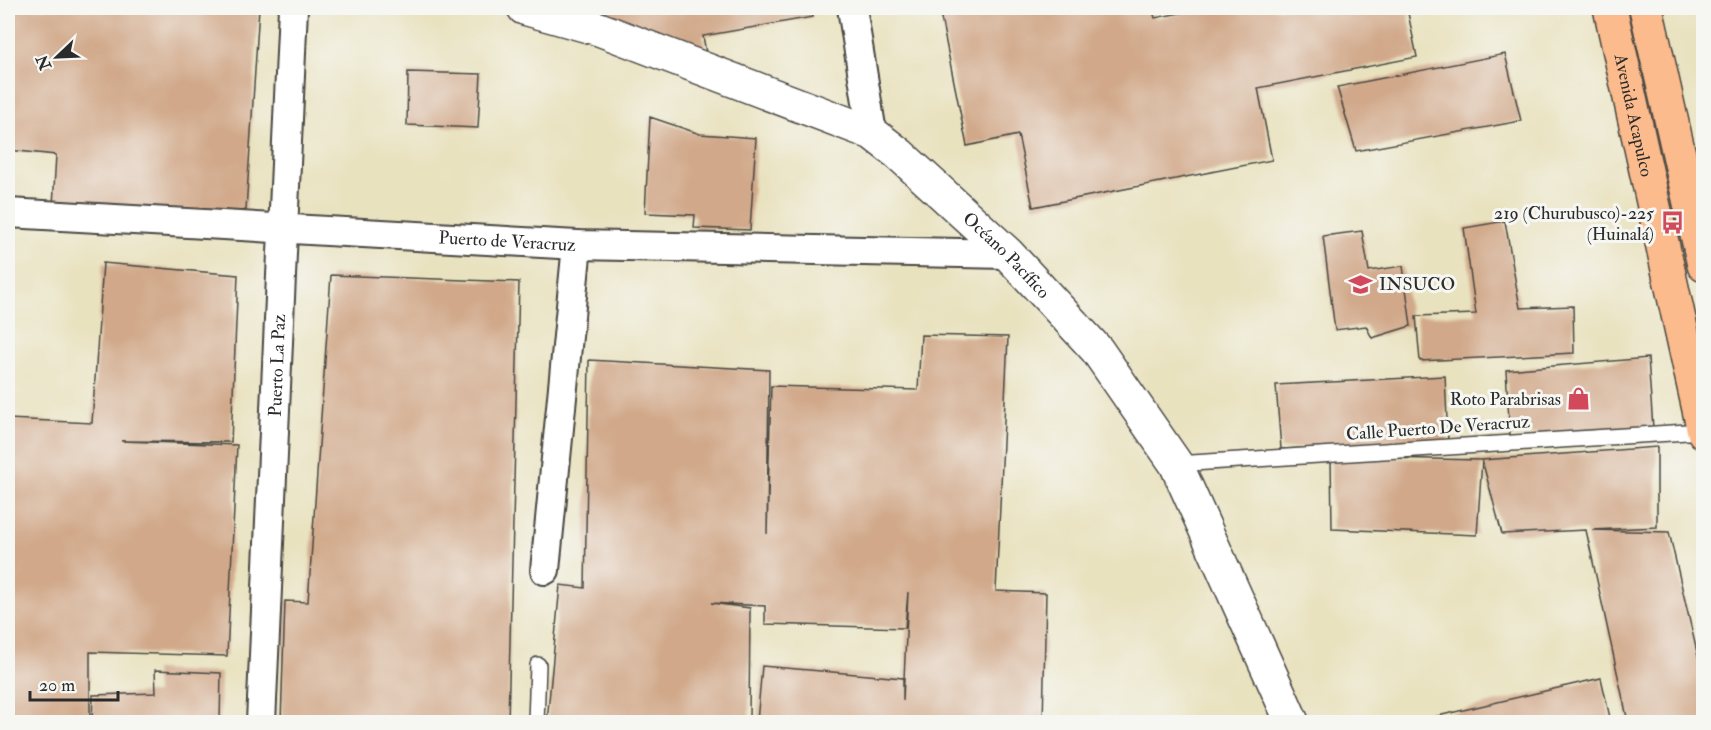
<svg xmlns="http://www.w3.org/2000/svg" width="1711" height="730" font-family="'IM FELL Double Pica',serif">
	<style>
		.building { fill: #d1a98a }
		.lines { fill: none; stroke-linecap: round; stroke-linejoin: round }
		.service-casing { stroke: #484641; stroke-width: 18 }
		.minor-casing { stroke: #484641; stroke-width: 32 }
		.tertiary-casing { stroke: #484641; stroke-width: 36 }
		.primary-casing { stroke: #484641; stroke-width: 36 }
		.service { stroke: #fff; stroke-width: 15 }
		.minor { stroke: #fff; stroke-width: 28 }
		.tertiary { stroke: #fff; stroke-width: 33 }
		.primary { stroke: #fbbb8c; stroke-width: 33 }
		.labels { text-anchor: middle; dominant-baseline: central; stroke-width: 6; stroke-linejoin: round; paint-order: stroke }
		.street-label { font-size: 18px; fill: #2b2b2b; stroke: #f6f6f2 }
		.poi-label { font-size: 18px; fill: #2b2b2b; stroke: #f6f6f2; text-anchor: end }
	</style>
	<rect width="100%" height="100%" fill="#f6f6f2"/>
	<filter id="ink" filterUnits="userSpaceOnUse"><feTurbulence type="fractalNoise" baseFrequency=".0167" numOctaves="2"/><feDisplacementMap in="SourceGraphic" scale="12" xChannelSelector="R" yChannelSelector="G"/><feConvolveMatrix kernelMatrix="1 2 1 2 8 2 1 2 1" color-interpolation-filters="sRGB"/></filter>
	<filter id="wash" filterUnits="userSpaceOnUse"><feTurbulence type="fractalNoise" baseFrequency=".008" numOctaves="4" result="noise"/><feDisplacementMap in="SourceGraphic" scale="24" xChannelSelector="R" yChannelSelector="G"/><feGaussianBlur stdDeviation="1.35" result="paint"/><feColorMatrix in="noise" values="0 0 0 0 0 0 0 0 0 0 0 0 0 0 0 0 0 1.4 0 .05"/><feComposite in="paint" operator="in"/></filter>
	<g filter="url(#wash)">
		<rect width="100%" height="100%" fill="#e9e2bf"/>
		<g id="blocks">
			<!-- building -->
			<path class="building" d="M 8,8 L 259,8 L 246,210 L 221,216 L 53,206 L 56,155 L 8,150 Z
				M 579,8 L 811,8 L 813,17 L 703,36 L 707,58 Z
				M 939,8 L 1152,8 L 1155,18 L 1200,9 L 1199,8 L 1407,8 L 1417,57 L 1258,88 L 1272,160 L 1033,207 L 1018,135 L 967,146 Z
				M 1505,54 L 1521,121 L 1356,151 L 1337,87 Z
				M 408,72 L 481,74 L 478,128 L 407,125 Z
				M 650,117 L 700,134 L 756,138 L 750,230 L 694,228 L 695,215 L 645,213 Z
				M 1505,221 L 1520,308 L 1573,306 L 1574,353 L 1420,361 L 1416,316 L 1476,314 L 1464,228 Z
				M 1362,231 L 1369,271 L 1403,266 L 1411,326 L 1372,338 L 1366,326 L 1335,330 L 1323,236 Z
				M 103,263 L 238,275 L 231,442 L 121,441 L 237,445 L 227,656 L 90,652 L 90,722 L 8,722 L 8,419 L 92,423 Z
				M 331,275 L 519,282 L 508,722 L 281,722 L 285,601 L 308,602 Z
				M 921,335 L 1008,337 L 996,591 L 1046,593 L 1043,722 L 757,722 L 762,666 L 903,678 L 903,701 L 908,592 L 905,628 L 765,624 L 765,606 L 711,603 L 750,608 L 749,722 L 547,722 L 560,585 L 585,588 L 589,360 L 769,370 L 767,534 L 771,386 L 918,390 Z
				M 1648,358 L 1653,428 L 1510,436 L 1506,370 Z
				M 1445,376 L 1448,442 L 1281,449 L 1276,385 Z
				M 1657,447 L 1657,527 L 1592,530 L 1669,532 L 1704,682 L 1704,722 L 1628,722 L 1586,530 L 1502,534 L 1482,460 L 1477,535 L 1332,529 L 1331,457 L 1482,460 Z
				M 155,670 L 221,673 L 220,722 L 92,722 L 93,695 L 156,693 Z
				M 1601,678 L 1611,722 L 1412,722 Z"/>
		</g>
	</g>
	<g filter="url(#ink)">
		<use href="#blocks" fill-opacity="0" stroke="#484641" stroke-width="1.5"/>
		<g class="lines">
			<defs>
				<path id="service" d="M 1176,464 L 1703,431
					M 536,722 L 538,665"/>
				<g id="minor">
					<path d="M 852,8 L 872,133"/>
					<path id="s1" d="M 8,213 L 577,245 L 1008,254"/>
					<path d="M 545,570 L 577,245"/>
					<path id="s2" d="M 261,722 L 293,8"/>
				</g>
				<g id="tertiary">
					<path id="s3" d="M 524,8 L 599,29 L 872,133 L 899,154 L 1008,254 L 1097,350 L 1176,464 L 1292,722"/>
				</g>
				<g id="primary">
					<path id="s4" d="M 1610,8 L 1704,432"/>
					<path d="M 1646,8 L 1704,265"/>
				</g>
			</defs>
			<!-- service casing -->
			<use href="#service" class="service-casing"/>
			<!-- minor casing -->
			<use href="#minor" class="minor-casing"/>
			<!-- tertiary casing -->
			<use href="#tertiary" class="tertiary-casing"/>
			<!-- primary casing -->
			<use href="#primary" class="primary-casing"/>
			<!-- service -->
			<use href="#service" class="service"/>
			<!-- minor -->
			<use href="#minor" class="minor"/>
			<!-- tertiary -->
			<use href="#tertiary" class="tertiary"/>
			<!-- primary -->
			<use href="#primary" class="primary"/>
		</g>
	</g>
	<!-- icons -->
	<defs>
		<symbol id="bus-bare" viewBox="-9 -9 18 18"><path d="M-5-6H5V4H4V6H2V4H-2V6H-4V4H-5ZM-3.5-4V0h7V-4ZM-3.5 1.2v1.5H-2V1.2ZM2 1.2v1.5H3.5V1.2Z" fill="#d1495b" stroke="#f6f6f2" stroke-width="2.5" paint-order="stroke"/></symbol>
		<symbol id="school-bare" viewBox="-9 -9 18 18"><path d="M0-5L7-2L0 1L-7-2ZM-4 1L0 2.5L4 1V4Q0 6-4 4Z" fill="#d1495b" stroke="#f6f6f2" stroke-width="2.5" paint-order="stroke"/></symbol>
		<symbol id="shop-bare" viewBox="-9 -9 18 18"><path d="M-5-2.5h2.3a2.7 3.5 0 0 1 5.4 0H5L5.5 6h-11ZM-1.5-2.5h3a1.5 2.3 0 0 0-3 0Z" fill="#d1495b" stroke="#f6f6f2" stroke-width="2.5" paint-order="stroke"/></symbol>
	</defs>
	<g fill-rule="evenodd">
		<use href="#bus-bare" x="1656" y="206" width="33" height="33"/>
		<use href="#school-bare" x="1344" y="268" width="33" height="33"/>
		<use href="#shop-bare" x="1562" y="382" width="33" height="33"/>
	</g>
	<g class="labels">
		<!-- street labels -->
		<g class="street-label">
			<text stroke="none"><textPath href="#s4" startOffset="110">Avenida Acapulco</textPath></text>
			<text stroke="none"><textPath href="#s1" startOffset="500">Puerto de Veracruz</textPath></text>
			<text stroke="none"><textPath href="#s3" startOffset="552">Océano Pacífico</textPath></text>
			<text stroke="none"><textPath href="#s2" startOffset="357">Puerto La Paz</textPath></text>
			<text transform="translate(1438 428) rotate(-4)">Calle Puerto De Veracruz</text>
		</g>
		<!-- poi labels -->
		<g class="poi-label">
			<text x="1654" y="213">219 (Churubusco)-225<tspan x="1654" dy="21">(Huinalá)</tspan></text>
			<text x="1379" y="284" text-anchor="start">INSUCO</text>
			<text x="1561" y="399">Roto Parabrisas</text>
		</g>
	</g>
	<!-- margin -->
	<rect width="1711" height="730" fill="none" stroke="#f6f6f2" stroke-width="30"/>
	<!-- north arrow -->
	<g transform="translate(57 57) rotate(247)" stroke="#f6f6f2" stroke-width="4.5" paint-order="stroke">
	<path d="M0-4.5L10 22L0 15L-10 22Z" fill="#2b2b2b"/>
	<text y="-9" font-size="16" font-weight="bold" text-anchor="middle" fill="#2b2b2b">N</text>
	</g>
	<!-- scale -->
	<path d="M30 691v9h88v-9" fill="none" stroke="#2b2b2b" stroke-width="3"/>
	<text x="39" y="691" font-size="18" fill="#2b2b2b" stroke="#f6f6f2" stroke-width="4.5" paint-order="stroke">20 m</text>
</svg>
